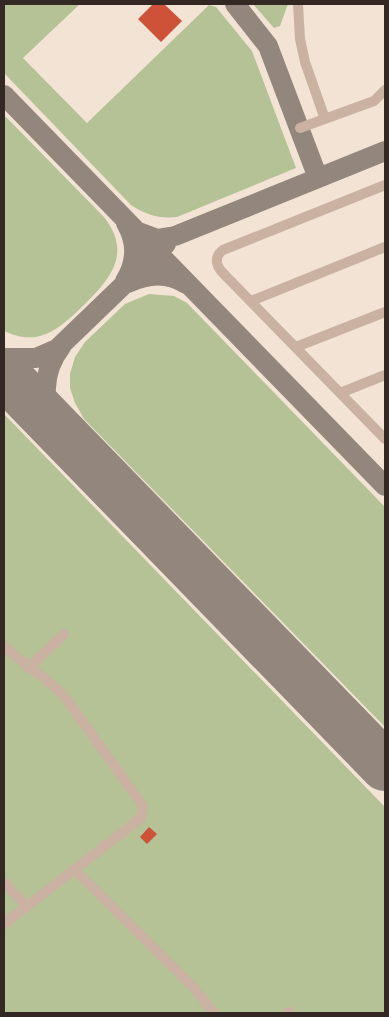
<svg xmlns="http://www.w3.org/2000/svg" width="389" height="1017" font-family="'Work Sans',sans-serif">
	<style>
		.green { fill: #b5c295 }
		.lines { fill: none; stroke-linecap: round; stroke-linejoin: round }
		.taxiway { stroke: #93867c; stroke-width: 20 }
		.runway { stroke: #93867c; stroke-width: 50 }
		.building { fill: #ce5237 }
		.minor { stroke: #cab1a1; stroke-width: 10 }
	</style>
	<rect width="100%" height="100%" fill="#f2e3d5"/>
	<!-- green -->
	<path class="green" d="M 4,4 L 80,4 L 23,58 L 87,123 L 209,5 L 216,7 L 252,51 L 296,168 L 177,217 C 159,219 146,215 131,205 L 4,73 Z
		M 253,4 L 288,4 L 280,26 L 274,28 Z
		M 4,115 L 104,217 C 132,253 111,278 85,304 C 60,328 40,348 4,331 Z
		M 149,294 L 174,296 L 187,303 L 385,507 L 385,727 L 84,419 L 75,403 L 70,388 L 70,374 L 75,357 L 85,342 L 125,304 Z
		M 4,414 L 385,807 L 385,1013 L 4,1013 Z"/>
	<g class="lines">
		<!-- taxiway -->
		<path class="taxiway" d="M 235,4 L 268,46 L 318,178
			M 4,95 L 385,486
			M 138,232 L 157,239 L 175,236 L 385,151
			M 125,281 C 137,262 137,242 126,223
			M 128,283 C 147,274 168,272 186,284
			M 4,358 L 36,358 L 57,349 L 166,244
			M 60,432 C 40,407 42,371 61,347"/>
		<!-- runway -->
		<path class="runway" d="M 4,374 L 385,766"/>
	</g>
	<!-- building -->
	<path class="building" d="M 153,4 L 164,4 L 182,21 L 161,42 L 138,19 Z
		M 149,827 L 157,834 L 147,844 L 140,837 Z"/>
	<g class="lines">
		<!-- minor -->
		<path class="minor" d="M 298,4 L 300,39 L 305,62 L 325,119
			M 300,128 L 374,101 L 385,90
			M 385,185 L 223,250 C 215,256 215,264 222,272 L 385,439
			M 251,301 L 385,247
			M 296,347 L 385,312
			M 340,393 L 385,375
			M 4,646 C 23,664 47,677 65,697 L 143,806 L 141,818 L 4,924
			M 28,668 L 64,634
			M 75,870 L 193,987 L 214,1013
			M 4,882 L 27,907
			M 288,1013 L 289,1012"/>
	</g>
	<!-- border -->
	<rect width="389" height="1017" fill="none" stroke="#342824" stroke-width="10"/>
</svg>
